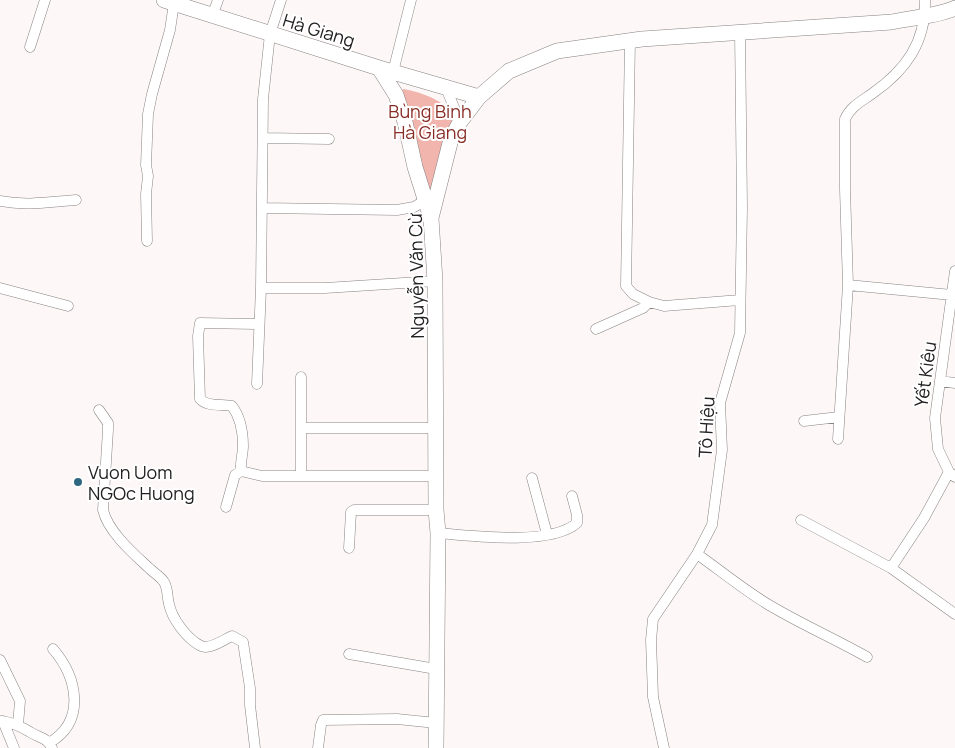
<svg xmlns="http://www.w3.org/2000/svg" width="955" height="748" font-family="Manrope,sans-serif">
	<style>
		.green { fill: #f1b5ad }
		.lines { fill: none; stroke-linecap: round; stroke-linejoin: round }
		.minor-casing { stroke: #878281; stroke-width: 11 }
		.highway-casing { stroke: #878281; stroke-width: 16 }
		.minor { stroke: #fff; stroke-width: 10 }
		.highway { stroke: #fff; stroke-width: 15 }
		.poi-dot { fill: #2e6780; stroke: #fff; stroke-width: 2 }
		.labels { text-anchor: middle; dominant-baseline: central; stroke-width: 4; stroke-linejoin: round; paint-order: stroke }
		.street-label { font-size: 18px; fill: #222020; stroke: #fff }
		.park-label { font-size: 18px; fill: #882d26; stroke: #fff }
		.poi-label { font-size: 18px; fill: #222020; stroke: #fff; text-anchor: start }
	</style>
	<rect width="100%" height="100%" fill="#fdf8f7"/>
	<!-- green -->
	<path class="green" d="M 404,89 C 420,92 452,102 454,121 L 430,191 L 428,194 L 402,90 Z"/>
	<g class="lines">
		<defs>
			<path id="minor" d="M 212,16 L 218,0
				M 630,40 L 626,286 L 633,294 L 649,302 L 664,306 L 740,300
				M 30,47 L 45,0
				M 393,72 L 411,0
				M 446,88 L 460,122
				M 263,138 L 329,139
				M 0,201 C 26,206 50,202 76,200
				M 262,208 L 397,210 L 414,207 L 424,201
				M 147,241 L 146,194 L 148,176 L 146,165 L 148,114 L 152,94 L 170,30 L 174,3
				M 955,271 L 935,418 L 938,449 L 949,472 L 955,477
				M 848,285 L 952,295
				M 0,288 L 68,306
				M 261,288 L 325,288 L 435,281
				M 596,329 L 643,308 L 649,302
				M 301,377 L 301,476
				M 940,381 L 955,383
				M 257,384 L 261,288 L 263,99 L 270,34 L 281,0
				M 99,410 L 108,423 L 108,430 L 103,510 C 108,532 134,554 150,569 C 154,573 161,577 164,582 C 168,588 167,597 169,604 C 172,619 187,639 201,646 C 210,650 223,640 232,636 L 243,642 L 250,688 L 250,705 L 255,748
				M 804,421 L 839,417
				M 302,428 L 436,428
				M 838,439 L 848,285 L 845,189 L 845,119 C 851,106 862,101 873,93 C 906,70 926,42 925,0
				M 241,471 C 240,462 243,454 243,446 C 243,431 241,418 232,406 C 222,404 207,407 200,399 L 198,336 L 200,323 L 259,324
				M 241,471 L 262,476 L 436,476
				M 532,478 L 547,534
				M 226,507 L 235,475 L 241,471
				M 801,520 L 891,568 L 955,614
				M 438,533 C 471,536 551,546 577,523 L 577,515 L 572,496
				M 349,548 L 351,512 L 354,510 L 436,510
				M 697,554 C 721,571 744,590 769,605 C 801,624 835,639 867,657
				M 891,568 L 924,518 L 949,472
				M 349,654 L 436,669
				M 0,660 L 20,701 L 18,725
				M 0,721 C 12,722 20,726 30,732 C 39,738 47,737 52,748
				M 3,721 L 14,748
				M 49,743 C 87,721 77,677 53,649
				M 318,748 L 321,725 L 323,720 L 397,719 L 436,723
				M 664,748 L 653,697 L 651,640 L 653,619 L 697,554 L 712,525 L 722,450 L 720,403 L 740,333 L 742,207 L 740,31"/>
			<path id="highway" d="M 164,0 L 379,68 L 479,97
				M 379,68 L 396,95 L 405,122 L 415,167 L 431,218
				M 436,748 L 438,533 L 436,510 L 435,281 L 431,218 L 451,139 L 460,122 L 479,97 L 509,71 L 557,51 L 642,39 L 892,22 C 911,18 938,16 955,8"/>
		</defs>
		<!-- minor casing -->
		<use href="#minor" class="minor-casing"/>
		<!-- highway casing -->
		<use href="#highway" class="highway-casing"/>
		<!-- minor -->
		<use href="#minor" class="minor"/>
		<!-- highway -->
		<use href="#highway" class="highway"/>
	</g>
	<!-- markers -->
	<circle class="poi-dot" cx="78" cy="482" r="5"/>
	<g class="labels">
		<!-- street labels -->
		<g class="street-label">
			<text transform="translate(319 30) rotate(17)">Hà Giang</text>
			<text transform="translate(416 276) rotate(-91)">Nguyễn Văn Cừ</text>
			<text transform="translate(925 374) rotate(-82)">Yết Kiêu</text>
			<text transform="translate(706 427) rotate(-87)">Tô Hiệu</text>
		</g>
		<!-- park labels -->
		<g class="park-label">
			<text x="430" y="111">Bùng Binh<tspan x="430" dy="21">Hà Giang</tspan></text>
		</g>
		<!-- poi labels -->
		<g class="poi-label">
			<text x="88" y="472">Vuon Uom<tspan x="88" dy="21">NGOc Huong</tspan></text>
		</g>
	</g>
</svg>
